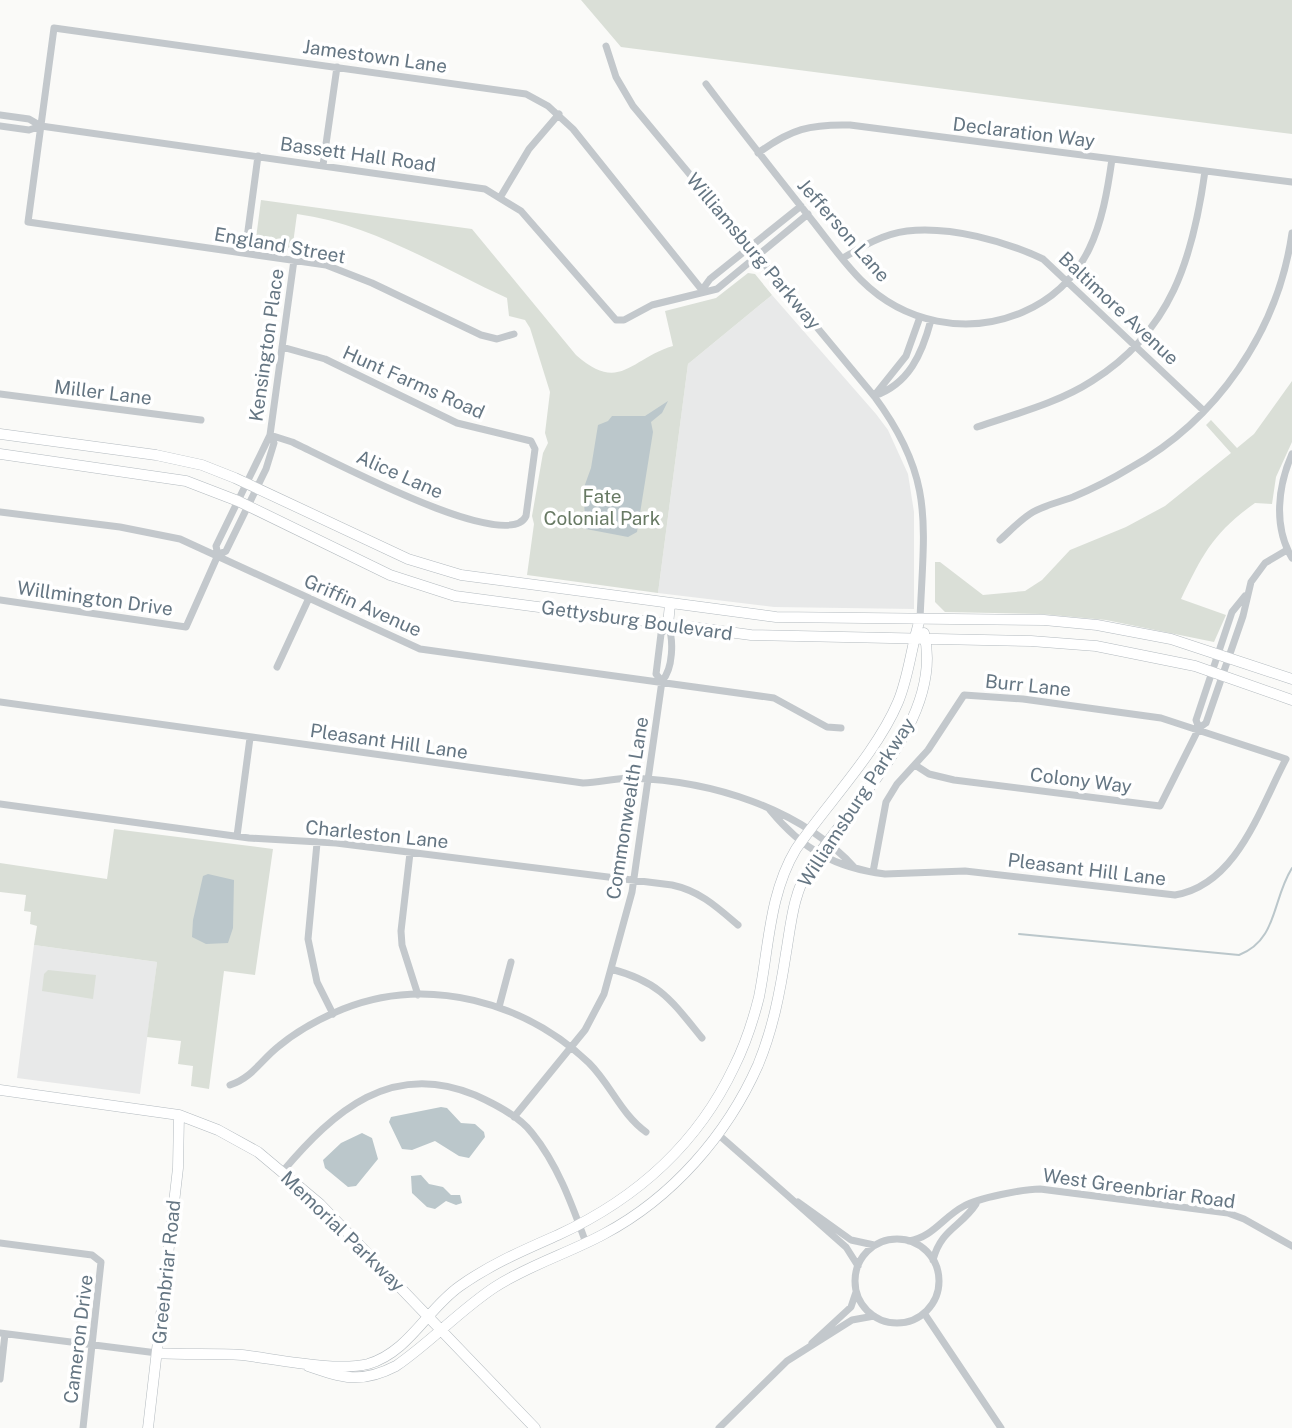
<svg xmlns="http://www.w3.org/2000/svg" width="1292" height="1428" font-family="'Public Sans',sans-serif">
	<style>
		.built { fill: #e8e9e9 }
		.green { fill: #dadfd7 }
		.water { fill: #bbc7cb }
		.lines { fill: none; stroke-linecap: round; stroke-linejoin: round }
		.stream { stroke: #bbc7cb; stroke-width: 2 }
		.secondary-casing { stroke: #b3babf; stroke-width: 11 }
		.street { stroke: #c3c8cc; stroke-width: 7 }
		.secondary { stroke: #fff; stroke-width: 10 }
		.labels { text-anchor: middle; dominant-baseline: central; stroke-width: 7; stroke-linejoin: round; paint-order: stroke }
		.street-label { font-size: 19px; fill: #657683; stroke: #fff }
		.park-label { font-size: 19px; fill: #687a64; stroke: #fff }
	</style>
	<rect width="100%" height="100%" fill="#fafaf8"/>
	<!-- built -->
	<path class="built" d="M 772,295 L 876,414 L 888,430 L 908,474 L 914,512 L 914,609 L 774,607 L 658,593 L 688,364 Z
		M 34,945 L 157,962 L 140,1094 L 17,1078 Z"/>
	<!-- green -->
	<path class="green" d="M 581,0 L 1292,0 L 1292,134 L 621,47 Z
		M 261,200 L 472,229 L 576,355 C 620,394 631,358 673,346 L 665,311 L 716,298 L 748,273 L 755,274 L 772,295 L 688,364 L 658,593 L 527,575 L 534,524 L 532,516 L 543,453 L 548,443 L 545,433 L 550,392 L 530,328 L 525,320 L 509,316 L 507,298 C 439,267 372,224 297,214 L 292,251 L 255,246 Z
		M 1292,381 L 1292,442 L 1276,477 L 1272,504 L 1255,503 C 1213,533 1203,554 1181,599 L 1226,615 L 1214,642 L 1106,620 L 1041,614 L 945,612 L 935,602 L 935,562 L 940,562 L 983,595 L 1025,591 L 1042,580 L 1070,550 L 1126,527 L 1165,506 L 1231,453 L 1206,425 L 1211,420 L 1237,448 L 1254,434 Z
		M 114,829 L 273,849 L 255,975 L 224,971 L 209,1089 L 191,1086 L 193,1066 L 178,1064 L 181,1041 L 147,1037 L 157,962 L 34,945 L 37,926 L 30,924 L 31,912 L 24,911 L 26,895 L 0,892 L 0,863 L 107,879 Z
		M 48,970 L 96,975 L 93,999 L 42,991 L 44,974 Z"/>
	<!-- water -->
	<path class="water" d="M 668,401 L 662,413 L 651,422 L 653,432 L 637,532 L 628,537 L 586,529 L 583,490 L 591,468 L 598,425 L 608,421 L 612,416 L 645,416 Z
		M 208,874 L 234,880 L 233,928 L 228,943 L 206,944 L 192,937 L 193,920 L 203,876 Z
		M 441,1107 L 447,1108 L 461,1123 L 475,1124 L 484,1132 L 485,1137 L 469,1158 L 459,1156 L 435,1141 L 412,1150 L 402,1149 L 389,1122 L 391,1117 Z
		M 362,1133 L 372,1138 L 378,1159 L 356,1186 L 348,1187 L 325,1168 L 323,1160 L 341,1143 Z
		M 421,1175 L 429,1184 L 443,1187 L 451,1195 L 460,1195 L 462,1203 L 456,1205 L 446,1201 L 435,1209 L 427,1207 L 412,1193 L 411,1176 Z"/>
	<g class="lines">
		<!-- stream -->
		<path class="stream" d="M 1019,934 L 1239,955 C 1278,940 1272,899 1292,868"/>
		<defs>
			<path id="secondary" d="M 0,434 L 156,455 L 202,465 L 235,478 L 408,559 L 461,575 L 776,617 L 1044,620 L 1097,625 L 1171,639 L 1292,679
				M 0,454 L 186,481 L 238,501 L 390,575 L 455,596 L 751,635 L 1031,641 L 1096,646 L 1195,666 L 1292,700
				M 668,625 L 670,604
				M 0,1090 L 179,1115 L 218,1130 L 258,1152 L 320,1204 L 535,1428
				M 157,1353 C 185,1355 213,1353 242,1355 C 276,1359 336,1372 368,1364 C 409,1352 427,1309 460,1286 C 491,1264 524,1250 558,1235 C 636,1199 697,1145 734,1067 C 745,1045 753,1021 759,997 C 769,947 769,894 796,849 C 827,804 877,752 898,702 C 909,676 911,647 920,619
				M 308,1366 C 343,1378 361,1384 396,1366 C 431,1342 460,1310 495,1287 C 529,1265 569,1253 604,1234 C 672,1198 727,1135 758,1065 C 773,1029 780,992 786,953 C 791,924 793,893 810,867 C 852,802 945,718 924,633
				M 148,1428 L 178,1168 L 179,1115"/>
		</defs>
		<!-- secondary casing -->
		<use href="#secondary" class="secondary-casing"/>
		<!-- street -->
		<path class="street" d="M 606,46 L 616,77 L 633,106 L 874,396 C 935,478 924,523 920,619
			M 706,84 C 739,128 773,171 807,214 C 825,236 841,260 861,280 C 904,323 967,336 1023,312 C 1090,283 1103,223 1112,159
			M 0,115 L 29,119 L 41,126 L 485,189 L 521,211 L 616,320 L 624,320 L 652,305 L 717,289 L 808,214
			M 0,126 L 29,130 L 41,126
			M 758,153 C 791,129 810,124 850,125 L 1292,182
			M 323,165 L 337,67
			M 501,196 L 529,149 L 559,114
			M 245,253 L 258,156
			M 843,258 C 863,246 883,234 907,231 C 950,226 1005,241 1043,259 L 1204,411
			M 702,290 L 710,279 L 801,206
			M 514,334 L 497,339 L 481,335 L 372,283 L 326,265 L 28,222 L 54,28 L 526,94 L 548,106 L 573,129 L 702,290
			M 0,394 L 201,420
			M 874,396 C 909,384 922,354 931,320
			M 874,396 L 906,356 L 920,317
			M 977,427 C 1015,414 1058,403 1092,381 C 1171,332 1193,258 1205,171
			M 270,435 L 292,442 C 323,456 508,556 526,516 L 535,449 L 531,441 L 457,423 L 325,359 L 282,347
			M 1292,454 C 1278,486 1273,526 1292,558
			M 0,512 L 120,527 L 180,539 L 420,649 L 774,698 L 827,727 L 841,728
			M 1000,540 C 1010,531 1021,519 1033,512 C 1045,505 1060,502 1073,497 C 1092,489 1112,479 1130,468 C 1217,420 1278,331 1292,233
			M 218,555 L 226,551 L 266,469 L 274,443 L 270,435
			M 0,600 L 186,627 L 218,555 L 216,546 L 270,435 L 294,260
			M 277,667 L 309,598
			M 0,702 L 583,783 C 599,783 614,778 631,778 C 711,781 799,807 855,868
			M 1199,728 L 1196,720 L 1232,612 L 1245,596
			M 915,765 L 929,774 L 954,780 L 1160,806 L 1199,728 L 1206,723 L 1243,616 L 1251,582 L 1265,563 L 1287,550
			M 0,804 L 249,838 L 336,843 L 672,885 C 700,891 717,907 738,925
			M 770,810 C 802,849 835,868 885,874 L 965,871 L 1175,895 C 1237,885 1260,808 1286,759 L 1161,718 L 1023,699 L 964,695 L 928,750 L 897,784 L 886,802 L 873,872
			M 237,836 L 250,738
			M 317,843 L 308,939 L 317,982 L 333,1014
			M 410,853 L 401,931 L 402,945 L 418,995
			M 611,969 C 660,982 671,1000 702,1038
			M 499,1007 L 511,962
			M 230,1085 C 252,1078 261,1060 279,1046 C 297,1031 321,1018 343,1009 C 428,975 525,1002 589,1063 C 611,1085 621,1114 646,1132
			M 514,1117 L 585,1030 L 604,994 L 632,892 L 662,681 C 673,669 674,640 668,625 L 661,634 L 656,674 L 661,680
			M 719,1135 L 846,1247 L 858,1266
			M 283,1171 C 334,1111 391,1060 475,1095 C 495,1104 519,1116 532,1133 C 558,1165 572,1205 586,1243
			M 798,1202 L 851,1240 L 874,1245
			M855 1281a42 42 0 1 1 84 0a42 42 0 1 1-84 0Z
			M 909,1241 C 933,1237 943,1217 964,1206 C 978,1198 1024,1189 1040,1189 L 1228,1213 L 1244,1219 L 1292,1246
			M 0,1243 L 92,1255 L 101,1262 L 83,1428
			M 933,1260 C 941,1229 961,1227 976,1204
			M 924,1313 L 1001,1428
			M 0,1333 L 157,1353
			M 812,1343 L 851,1307 L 856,1292
			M 0,1379 L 5,1334
			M 719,1428 L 787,1361 L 852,1320 L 874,1316"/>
		<!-- secondary -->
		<use href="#secondary" class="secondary"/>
	</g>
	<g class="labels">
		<!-- street labels -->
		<g class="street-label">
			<text transform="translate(375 56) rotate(8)">Jamestown Lane</text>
			<text transform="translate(1024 132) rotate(7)">Declaration Way</text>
			<text transform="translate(358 154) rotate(8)">Bassett Hall Road</text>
			<text transform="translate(844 230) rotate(49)">Jefferson Lane</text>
			<text transform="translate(280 245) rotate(10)">England Street</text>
			<text transform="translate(754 251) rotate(50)">Williamsburg Parkway</text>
			<text transform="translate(1119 308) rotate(43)">Baltimore Avenue</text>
			<text transform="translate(266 345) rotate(-82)">Kensington Place</text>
			<text transform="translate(414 382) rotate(24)">Hunt Farms Road</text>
			<text transform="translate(103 392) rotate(7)">Miller Lane</text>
			<text transform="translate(400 474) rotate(24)">Alice Lane</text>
			<text transform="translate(95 598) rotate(8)">Willmington Drive</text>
			<text transform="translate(363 605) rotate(24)">Griffin Avenue</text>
			<text transform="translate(637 620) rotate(8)">Gettysburg Boulevard</text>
			<text transform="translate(1028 685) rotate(6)">Burr Lane</text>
			<text transform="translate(389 741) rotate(8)">Pleasant Hill Lane</text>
			<text transform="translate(1081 780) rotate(7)">Colony Way</text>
			<text transform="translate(856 802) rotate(-57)">Williamsburg Parkway</text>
			<text transform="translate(627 808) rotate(-81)">Commonwealth Lane</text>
			<text transform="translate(377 834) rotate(6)">Charleston Lane</text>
			<text transform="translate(1087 869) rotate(7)">Pleasant Hill Lane</text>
			<text transform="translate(1139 1188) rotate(8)">West Greenbriar Road</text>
			<text transform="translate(343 1231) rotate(44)">Memorial Parkway</text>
			<text transform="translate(166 1272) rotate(-84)">Greenbriar Road</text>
			<text transform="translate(78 1339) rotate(-83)">Cameron Drive</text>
		</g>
		<!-- park labels -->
		<g class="park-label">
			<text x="602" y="496">Fate<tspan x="602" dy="22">Colonial Park</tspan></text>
		</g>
	</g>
</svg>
